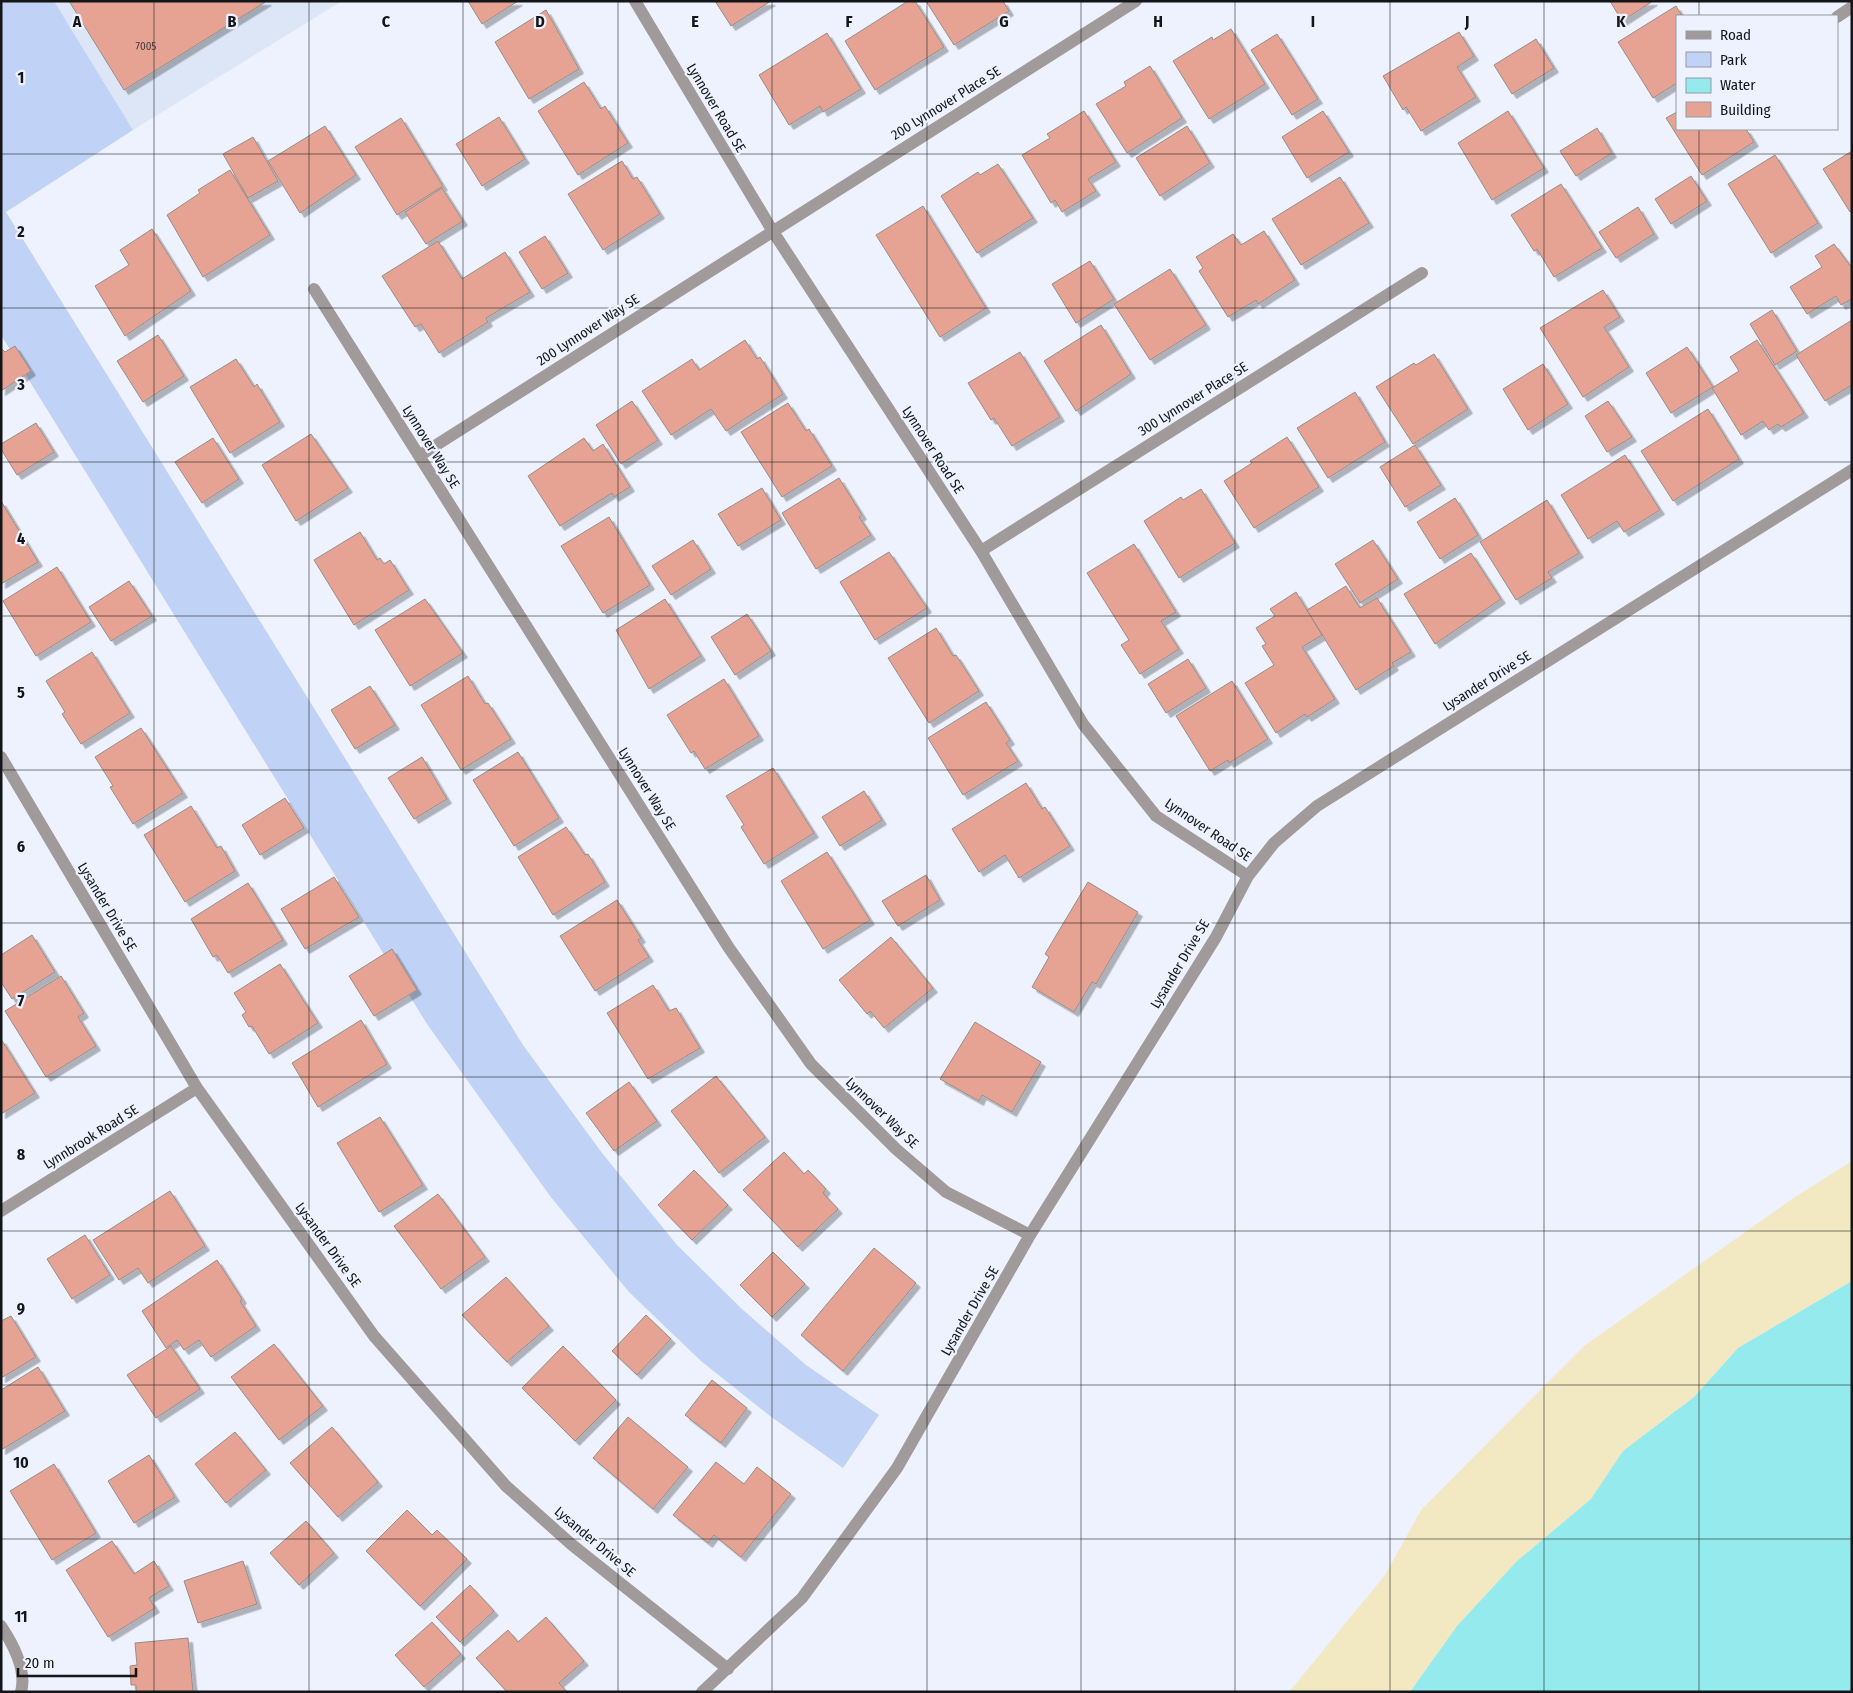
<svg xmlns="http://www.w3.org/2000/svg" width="1853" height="1693" font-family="'Fira Sans Condensed',sans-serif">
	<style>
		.built { fill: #dce6f7 }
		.green { fill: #c0d2f5 }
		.sand { fill: #f2e9c3 }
		.water { fill: #94eaec }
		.building { fill: #e6a393; stroke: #998c89; filter: url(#shadow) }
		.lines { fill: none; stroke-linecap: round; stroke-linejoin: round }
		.street { stroke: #a19a9a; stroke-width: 12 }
		.grid { fill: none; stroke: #131518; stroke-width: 1; stroke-opacity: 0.55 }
		.labels { text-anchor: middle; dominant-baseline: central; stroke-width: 4.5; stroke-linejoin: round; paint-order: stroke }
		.number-label { font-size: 11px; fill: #483837 }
		.street-label { font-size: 14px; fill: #131518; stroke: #edf2fe }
		.grid-label { font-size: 16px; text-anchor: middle; font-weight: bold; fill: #131518; stroke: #edf2fe; stroke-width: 4.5; stroke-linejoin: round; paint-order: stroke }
	</style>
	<defs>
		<filter id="shadow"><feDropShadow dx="4.5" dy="4.5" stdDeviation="0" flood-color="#0004"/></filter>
	</defs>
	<rect width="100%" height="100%" fill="#edf2fe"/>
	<!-- built -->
	<path class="built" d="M 54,1 L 342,1 L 133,130 Z"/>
	<!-- green -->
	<path class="green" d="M 1,1 L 54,1 L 133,130 L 6,212 L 523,1045 L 602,1153 L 677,1245 L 743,1310 L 806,1365 L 879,1415 L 843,1468 L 770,1416 L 701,1361 L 629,1292 L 550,1196 L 427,1024 L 1,335 Z"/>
	<!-- sand -->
	<path class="sand" d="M 1852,1161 L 1852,1281 L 1738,1348 L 1694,1397 L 1623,1451 L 1591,1499 L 1517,1561 L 1457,1626 L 1410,1692 L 1289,1692 L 1385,1575 L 1421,1510 L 1584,1346 L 1795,1197 Z"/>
	<!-- water -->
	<path class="water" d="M 1852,1281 L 1852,1692 L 1410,1692 L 1457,1626 L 1517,1561 L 1591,1499 L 1623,1451 L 1694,1397 L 1738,1348 Z"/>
	<!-- building -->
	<path class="building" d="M 69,1 L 267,1 L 124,90 Z
		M 468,1 L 518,1 L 482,24 Z
		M 715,1 L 771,1 L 731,26 Z
		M 908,1 L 915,1 L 944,47 L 875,90 L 845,41 Z
		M 926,1 L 1003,1 L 1009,11 L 954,45 Z
		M 1610,1 L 1653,1 L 1622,21 Z
		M 1676,6 L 1682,16 L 1677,16 L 1677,83 L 1653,98 L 1618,42 Z
		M 546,10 L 579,69 L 529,99 L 495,42 Z
		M 1231,29 L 1265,84 L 1209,119 L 1173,61 L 1212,37 L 1213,40 Z
		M 1459,32 L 1474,56 L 1457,67 L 1476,97 L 1421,131 L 1406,107 L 1403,110 L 1383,76 Z
		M 827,33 L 861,89 L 823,112 L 820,106 L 789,125 L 759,75 Z
		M 1277,34 L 1318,99 L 1292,115 L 1251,50 Z
		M 1536,39 L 1554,68 L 1512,94 L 1494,65 Z
		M 1150,66 L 1182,118 L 1127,153 L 1096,104 L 1126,86 L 1124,82 Z
		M 584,82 L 601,109 L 605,106 L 628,143 L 578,175 L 538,111 Z
		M 1084,111 L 1116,162 L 1088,179 L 1096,191 L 1062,212 L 1055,200 L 1051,203 L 1022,155 L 1050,138 L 1047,134 Z
		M 1323,111 L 1349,152 L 1307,178 L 1282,137 Z
		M 1508,111 L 1544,168 L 1492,200 L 1458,143 Z
		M 1677,112 L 1677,129 L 1746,129 L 1754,142 L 1702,175 L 1666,118 Z
		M 499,117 L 525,159 L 482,186 L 456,144 Z
		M 401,118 L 443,186 L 397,215 L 355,147 Z
		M 325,126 L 356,175 L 300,213 L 268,161 Z
		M 1187,126 L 1210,163 L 1160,196 L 1136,158 Z
		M 1597,128 L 1612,153 L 1576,176 L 1560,151 Z
		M 253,137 L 278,181 L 248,198 L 223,154 Z
		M 1852,151 L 1852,211 L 1850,212 L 1823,169 Z
		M 1775,155 L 1818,223 L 1771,253 L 1728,184 Z
		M 622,161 L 633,179 L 637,177 L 660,214 L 603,250 L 568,194 Z
		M 998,164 L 1033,218 L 977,253 L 941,196 L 978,172 L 980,175 Z
		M 230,170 L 270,235 L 203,277 L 167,215 L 200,193 L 198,190 Z
		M 1691,176 L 1707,201 L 1671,224 L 1655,199 Z
		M 1340,177 L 1369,223 L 1301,265 L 1272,219 Z
		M 1561,184 L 1602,248 L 1554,277 L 1537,249 L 1534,251 L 1511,215 Z
		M 442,188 L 463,221 L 426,244 L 405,212 Z
		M 923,206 L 986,308 L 940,337 L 876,235 Z
		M 1638,207 L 1654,234 L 1616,258 L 1599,232 Z
		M 152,229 L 191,291 L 125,336 L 95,286 L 129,265 L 120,250 Z
		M 1264,231 L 1295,280 L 1258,304 L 1256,300 L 1228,317 L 1199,271 L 1203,268 L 1196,257 L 1233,234 L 1241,245 Z
		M 545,236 L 568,273 L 542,289 L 519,252 Z
		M 438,241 L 462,279 L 505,252 L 530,292 L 486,318 L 488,322 L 439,353 L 421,324 L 415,327 L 382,276 Z
		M 1834,244 L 1852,268 L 1852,299 L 1841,305 L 1836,296 L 1807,314 L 1790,287 L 1822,267 L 1815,256 Z
		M 1090,261 L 1114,299 L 1076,323 L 1052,284 Z
		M 1170,269 L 1206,325 L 1150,360 L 1114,304 Z
		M 1603,290 L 1620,317 L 1604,327 L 1629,367 L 1583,397 L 1540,328 Z
		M 1772,310 L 1797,351 L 1775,365 L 1750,324 Z
		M 1852,320 L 1852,385 L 1825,401 L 1796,355 Z
		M 1101,325 L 1131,374 L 1076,411 L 1044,361 Z
		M 158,335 L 184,376 L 143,402 L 117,361 Z
		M 745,340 L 757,359 L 760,357 L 783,394 L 726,431 L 711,409 L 671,435 L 642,391 L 692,359 L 699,370 Z
		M 1757,340 L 1804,413 L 1781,427 L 1778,424 L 1769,430 L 1763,421 L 1741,435 L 1712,388 L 1739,371 L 1730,357 Z
		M 15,346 L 31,371 L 1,391 L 1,348 L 5,352 Z
		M 1687,347 L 1713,387 L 1671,413 L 1646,373 Z
		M 1020,352 L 1060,417 L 1012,446 L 994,418 L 991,420 L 968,383 Z
		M 1434,354 L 1468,409 L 1413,444 L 1376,387 L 1414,363 L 1416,365 Z
		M 236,359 L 254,387 L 257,384 L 280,422 L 230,453 L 190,387 Z
		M 1543,364 L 1568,404 L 1528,430 L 1503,389 Z
		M 1355,392 L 1385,442 L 1328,478 L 1297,428 Z
		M 632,401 L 658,440 L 621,464 L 596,425 Z
		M 1608,401 L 1632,437 L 1607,452 L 1585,416 Z
		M 788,403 L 806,431 L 809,429 L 832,466 L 782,497 L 741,432 Z
		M 1708,409 L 1739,459 L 1673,501 L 1641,451 Z
		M 36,423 L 54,452 L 17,475 L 1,449 L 1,444 Z
		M 311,434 L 348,488 L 296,521 L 262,465 Z
		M 1287,437 L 1319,487 L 1254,528 L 1224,481 L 1252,463 L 1250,461 Z
		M 213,438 L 239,479 L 202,503 L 175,462 Z
		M 584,438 L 593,451 L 603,444 L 630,487 L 614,497 L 612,493 L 560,526 L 528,476 Z
		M 1415,445 L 1441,485 L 1405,507 L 1380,467 Z
		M 1625,455 L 1660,510 L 1624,532 L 1617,521 L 1588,539 L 1561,495 Z
		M 839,478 L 862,515 L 859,517 L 871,535 L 816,569 L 782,513 Z
		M 762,488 L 781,520 L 738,546 L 718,514 Z
		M 1201,489 L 1235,543 L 1179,578 L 1144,521 L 1181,497 L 1183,500 Z
		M 1455,498 L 1478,535 L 1440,559 L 1417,522 Z
		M 1547,500 L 1579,553 L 1548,572 L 1552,578 L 1516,600 L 1480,542 Z
		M 1,501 L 38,562 L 1,584 Z
		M 609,517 L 650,585 L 603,613 L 561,546 Z
		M 360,532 L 377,560 L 380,558 L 384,564 L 390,560 L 409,590 L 354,625 L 314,560 Z
		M 693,540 L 711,569 L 671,595 L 652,566 Z
		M 1373,540 L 1398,579 L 1360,603 L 1335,564 Z
		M 1134,544 L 1176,612 L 1161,621 L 1179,649 L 1140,674 L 1121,645 L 1129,640 L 1087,573 Z
		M 889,552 L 927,608 L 875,640 L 840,582 Z
		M 1471,553 L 1501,599 L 1435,644 L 1404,594 Z
		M 57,567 L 91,622 L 36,656 L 3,601 Z
		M 129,581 L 152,616 L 111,641 L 89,607 Z
		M 1346,586 L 1360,608 L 1377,598 L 1411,652 L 1392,663 L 1394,666 L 1356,690 L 1307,610 Z
		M 1296,592 L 1322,635 L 1302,647 L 1335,699 L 1307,717 L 1305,714 L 1276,733 L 1245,683 L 1274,665 L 1262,646 L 1266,644 L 1256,628 L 1275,616 L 1270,609 Z
		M 425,599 L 463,653 L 410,686 L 375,630 Z
		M 665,599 L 701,656 L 649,689 L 616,630 Z
		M 747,614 L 771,651 L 735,675 L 711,637 Z
		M 936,628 L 953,656 L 956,655 L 979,691 L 929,723 L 888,658 Z
		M 92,652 L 130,713 L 81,744 L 62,714 L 65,712 L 46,681 Z
		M 1188,659 L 1206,688 L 1166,713 L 1148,684 Z
		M 468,676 L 485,704 L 488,703 L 511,739 L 461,770 L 421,705 Z
		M 724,679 L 759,736 L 705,769 L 694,751 L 691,753 L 667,715 Z
		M 1232,681 L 1268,739 L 1229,763 L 1228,760 L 1210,771 L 1176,716 Z
		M 370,686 L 395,725 L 355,749 L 331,710 Z
		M 986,702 L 1010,740 L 1006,743 L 1018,761 L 963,795 L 928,738 Z
		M 141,728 L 183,793 L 133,824 L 110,787 L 113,786 L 95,757 Z
		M 518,752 L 559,818 L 514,846 L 473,780 Z
		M 422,757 L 447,799 L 414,819 L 388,778 Z
		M 773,768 L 814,833 L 764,864 L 741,827 L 744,825 L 726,796 Z
		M 1026,783 L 1042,809 L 1045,807 L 1070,846 L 1019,878 L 1005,855 L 979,872 L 952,829 Z
		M 864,791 L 882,820 L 840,846 L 822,817 Z
		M 285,798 L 304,828 L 260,855 L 242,825 Z
		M 191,806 L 217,848 L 221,846 L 235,871 L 185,902 L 144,835 Z
		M 566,827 L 585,855 L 588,854 L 605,882 L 553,915 L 518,857 Z
		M 827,852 L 870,920 L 823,949 L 781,881 Z
		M 926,875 L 940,900 L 898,926 L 882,901 Z
		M 334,877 L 359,917 L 305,949 L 281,909 Z
		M 1088,882 L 1138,912 L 1096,984 L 1092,982 L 1074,1012 L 1032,987 L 1049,957 L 1045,954 Z
		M 248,883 L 283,940 L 228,973 L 217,955 L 213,957 L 191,919 Z
		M 617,900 L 641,938 L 638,940 L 649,957 L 595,991 L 560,936 Z
		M 32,935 L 55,972 L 12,999 L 1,982 L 1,955 Z
		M 891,937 L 933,988 L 884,1028 L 870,1011 L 867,1014 L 839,980 Z
		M 392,949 L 417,990 L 374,1016 L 349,976 Z
		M 280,964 L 318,1023 L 269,1054 L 252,1026 L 249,1027 L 242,1015 L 246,1012 L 234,993 Z
		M 61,976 L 84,1013 L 78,1017 L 96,1046 L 46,1077 L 5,1011 Z
		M 653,985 L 669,1011 L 676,1008 L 700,1048 L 648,1079 L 607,1013 Z
		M 361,1020 L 387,1064 L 318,1107 L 292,1063 Z
		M 975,1022 L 1041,1062 L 1012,1112 L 982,1095 L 979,1101 L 940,1079 Z
		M 1,1039 L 35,1093 L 1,1114 Z
		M 716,1076 L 765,1137 L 719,1173 L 671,1111 Z
		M 629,1082 L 657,1121 L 614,1151 L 586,1113 Z
		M 380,1117 L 423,1185 L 379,1212 L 337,1143 Z
		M 784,1152 L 804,1174 L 808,1170 L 826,1189 L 823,1193 L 838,1209 L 798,1247 L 743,1190 Z
		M 694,1170 L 728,1205 L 692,1240 L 658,1205 Z
		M 170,1191 L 205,1246 L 148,1283 L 138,1268 L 119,1280 L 93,1240 Z
		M 438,1194 L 485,1257 L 441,1289 L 394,1226 Z
		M 85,1235 L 110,1275 L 72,1299 L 47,1259 Z
		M 874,1248 L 916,1283 L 843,1371 L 801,1335 Z
		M 773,1252 L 805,1284 L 772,1317 L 740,1285 Z
		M 217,1260 L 242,1299 L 240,1301 L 256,1326 L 211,1357 L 199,1340 L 184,1350 L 177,1340 L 166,1348 L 142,1311 Z
		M 506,1277 L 549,1326 L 507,1362 L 462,1315 Z
		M 646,1315 L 671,1339 L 637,1375 L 612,1351 Z
		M 11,1316 L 36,1357 L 1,1378 L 1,1321 Z
		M 274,1344 L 323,1406 L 279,1440 L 231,1377 Z
		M 171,1346 L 200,1389 L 156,1418 L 127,1375 Z
		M 563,1346 L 616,1400 L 575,1441 L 522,1388 Z
		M 38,1367 L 65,1411 L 1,1450 L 1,1390 Z
		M 712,1380 L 747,1408 L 721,1443 L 685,1415 Z
		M 628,1417 L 688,1467 L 653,1509 L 593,1458 Z
		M 332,1427 L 378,1482 L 338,1517 L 290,1463 Z
		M 235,1432 L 266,1470 L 226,1503 L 195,1464 Z
		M 149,1455 L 175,1497 L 134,1523 L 108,1481 Z
		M 716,1462 L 744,1484 L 757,1467 L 791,1494 L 741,1557 L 714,1535 L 708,1543 L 673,1515 Z
		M 54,1464 L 96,1533 L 52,1560 L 10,1491 Z
		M 407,1510 L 432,1535 L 437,1530 L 467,1559 L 420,1606 L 366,1551 Z
		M 306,1521 L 334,1553 L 299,1585 L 270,1553 Z
		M 112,1541 L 134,1574 L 154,1561 L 169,1586 L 149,1598 L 155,1608 L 108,1637 L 66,1570 Z
		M 243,1561 L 257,1604 L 198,1623 L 184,1581 Z
		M 470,1585 L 494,1611 L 460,1642 L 436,1617 Z
		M 546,1617 L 584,1661 L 559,1683 L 567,1692 L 507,1692 L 476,1658 L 508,1630 L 518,1642 Z
		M 432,1622 L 461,1654 L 424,1687 L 395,1655 Z
		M 188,1638 L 193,1692 L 136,1692 L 136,1685 L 131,1685 L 130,1666 L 137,1665 L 135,1643 Z"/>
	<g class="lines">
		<!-- street -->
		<path class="street" d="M 635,1 L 772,230 L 981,551 L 1083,724 L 1156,816 L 1248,876
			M 1837,17 L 1852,7
			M 314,289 L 729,948 L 811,1064 L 896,1149 L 946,1192 L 1030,1235
			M 419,456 L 1136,1
			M 981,551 L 1422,273
			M 1,757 L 197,1088 L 374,1336 L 506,1486 L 571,1544 L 728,1669
			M 1,1211 L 197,1088
			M 1,1626 C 13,1644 27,1670 21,1692
			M 702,1692 L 802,1598 L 897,1468 L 1030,1235 L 1216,937 L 1248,876 L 1274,843 L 1317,806 L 1852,470"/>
	</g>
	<!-- grid -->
	<path class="grid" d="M 154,1 L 154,1692M 309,1 L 309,1692M 463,1 L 463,1692M 618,1 L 618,1692M 772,1 L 772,1692M 927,1 L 927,1692M 1081,1 L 1081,1692M 1235,1 L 1235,1692M 1390,1 L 1390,1692M 1544,1 L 1544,1692M 1699,1 L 1699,16M 1699,129 L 1699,1692M 1,154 L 1852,154M 1,308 L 1852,308M 1,462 L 1852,462M 1,616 L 1852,616M 1,770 L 1852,770M 1,923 L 1852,923M 1,1077 L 1852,1077M 1,1231 L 1852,1231M 1,1385 L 1852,1385M 1,1539 L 1852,1539"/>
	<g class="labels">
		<!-- number labels -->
		<g class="number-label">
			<text x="146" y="46">7005</text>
		</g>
		<!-- street labels -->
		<g class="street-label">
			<text transform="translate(946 103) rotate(-32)">200 Lynnover Place SE</text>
			<text transform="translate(716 108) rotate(59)">Lynnover Road SE</text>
			<text transform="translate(588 330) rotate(-33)">200 Lynnover Way SE</text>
			<text transform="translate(1193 399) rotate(-32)">300 Lynnover Place SE</text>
			<text transform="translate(431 447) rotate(58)">Lynnover Way SE</text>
			<text transform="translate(933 450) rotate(57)">Lynnover Road SE</text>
			<text transform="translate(1487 681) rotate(-32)">Lysander Drive SE</text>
			<text transform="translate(647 789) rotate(58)">Lynnover Way SE</text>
			<text transform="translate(1208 830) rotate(34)">Lynnover Road SE</text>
			<text transform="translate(107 907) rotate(59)">Lysander Drive SE</text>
			<text transform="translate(1180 964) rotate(-59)">Lysander Drive SE</text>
			<text transform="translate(882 1113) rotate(44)">Lynnover Way SE</text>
			<text transform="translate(91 1137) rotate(-32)">Lynnbrook Road SE</text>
			<text transform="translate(328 1245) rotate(54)">Lysander Drive SE</text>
			<text transform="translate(970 1311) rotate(-60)">Lysander Drive SE</text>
			<text transform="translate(595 1542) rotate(40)">Lysander Drive SE</text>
		</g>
	</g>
	<g class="grid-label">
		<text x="77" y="27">A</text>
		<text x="232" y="27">B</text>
		<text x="386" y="27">C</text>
		<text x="540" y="27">D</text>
		<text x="695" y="27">E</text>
		<text x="849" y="27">F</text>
		<text x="1004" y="27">G</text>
		<text x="1158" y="27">H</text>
		<text x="1313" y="27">I</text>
		<text x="1467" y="27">J</text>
		<text x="1621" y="27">K</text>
		<text x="21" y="83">1</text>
		<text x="21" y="237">2</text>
		<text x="21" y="390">3</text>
		<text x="21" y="544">4</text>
		<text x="21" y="698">5</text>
		<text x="21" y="852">6</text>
		<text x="21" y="1006">7</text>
		<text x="21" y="1160">8</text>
		<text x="21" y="1314">9</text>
		<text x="21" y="1468">10</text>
		<text x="21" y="1622">11</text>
	</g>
	<!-- border -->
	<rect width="1853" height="1693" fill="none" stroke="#131518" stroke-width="5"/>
	<!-- legend -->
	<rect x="1676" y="15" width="162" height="115" fill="#edf2fe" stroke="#969aa2"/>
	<rect x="1686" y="31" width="25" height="8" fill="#a19a9a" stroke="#969aa2"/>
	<text x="1720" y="40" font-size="15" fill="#131518">Road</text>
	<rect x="1686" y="52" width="25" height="15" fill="#c0d2f5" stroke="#969aa2"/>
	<text x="1720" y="65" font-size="15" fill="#131518">Park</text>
	<rect x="1686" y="78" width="25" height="15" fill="#94eaec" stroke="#969aa2"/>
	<text x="1720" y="90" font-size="15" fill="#131518">Water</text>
	<rect x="1686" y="102" width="25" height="15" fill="#e6a393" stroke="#969aa2"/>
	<text x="1720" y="115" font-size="15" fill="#131518">Building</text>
	<!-- scale -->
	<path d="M18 1668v8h118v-8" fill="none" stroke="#131518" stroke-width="2.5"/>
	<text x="25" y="1668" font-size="15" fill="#131518" stroke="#edf2fe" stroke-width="4" paint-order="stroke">20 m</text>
</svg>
